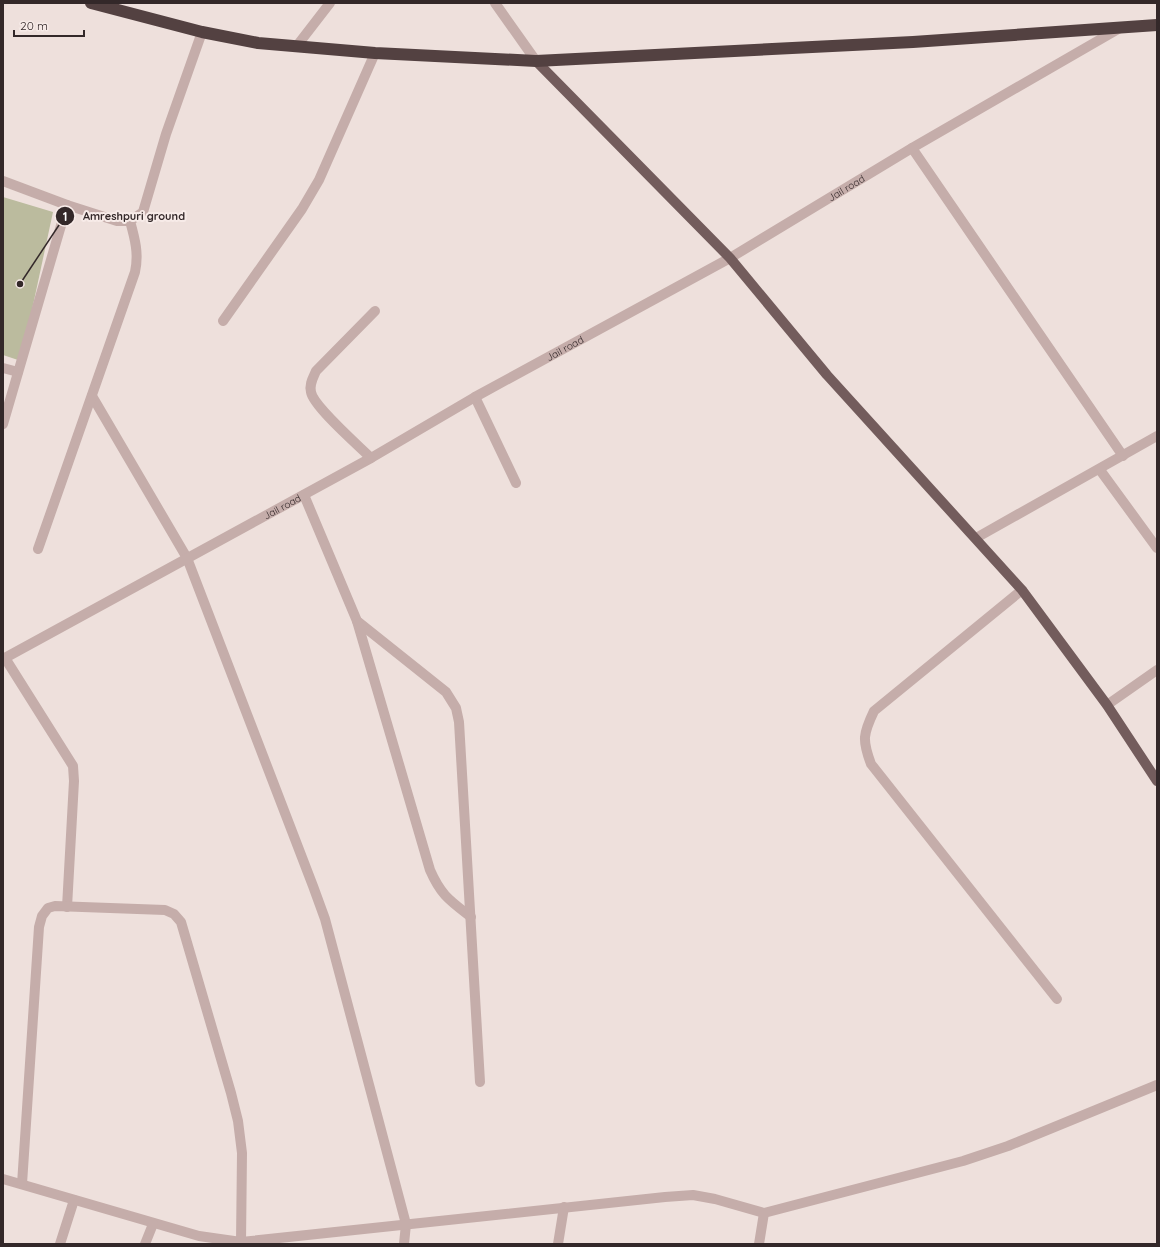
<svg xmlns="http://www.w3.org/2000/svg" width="1160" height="1247" font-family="Quicksand,sans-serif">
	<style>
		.park { fill: #bbbb9e }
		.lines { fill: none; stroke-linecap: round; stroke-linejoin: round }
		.minor { stroke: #c5adaa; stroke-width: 10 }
		.major { stroke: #735c5c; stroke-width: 10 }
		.highway { stroke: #534141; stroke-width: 12 }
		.labels { text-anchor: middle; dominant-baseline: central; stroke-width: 4; stroke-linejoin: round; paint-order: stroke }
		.street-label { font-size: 10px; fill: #332829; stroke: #f7ebe8 }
		.leader { fill: none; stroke: #332829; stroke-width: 1.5 }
		.callout-dot { fill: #332829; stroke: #f7ebe8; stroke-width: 1.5 }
		.mark-label { font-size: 12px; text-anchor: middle; font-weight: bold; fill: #fff }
		.callout-label { font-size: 11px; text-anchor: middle; font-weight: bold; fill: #332829; stroke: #f7ebe8; stroke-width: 4; stroke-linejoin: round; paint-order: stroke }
	</style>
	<rect width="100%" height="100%" fill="#eee0dc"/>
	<!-- park -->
	<path class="park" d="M 3,197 L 53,212 L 21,361 L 3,355 Z"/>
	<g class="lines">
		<!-- minor -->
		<g class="minor">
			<path d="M 495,3 L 536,61"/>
			<path d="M 296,47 L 330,3"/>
			<path d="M 912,148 L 1123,456"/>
			<path d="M 3,181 L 67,205"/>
			<path d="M 223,321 L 302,209 L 319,180 L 375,53"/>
			<path d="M 3,368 L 18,372"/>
			<path d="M 92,396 L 187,558 L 313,886 L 325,919 L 406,1224 L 404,1244"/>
			<path d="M 475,397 L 516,483"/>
			<path d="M 3,424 L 67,205 L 117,221 L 130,221 L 143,212 L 166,134 L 202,32"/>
			<path d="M 371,458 C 359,446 313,406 311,392 C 309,384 313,378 316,371 L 375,311"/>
			<path d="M 1100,470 L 1157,548"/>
			<path d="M 304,495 L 357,621 L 446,692 L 456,708 L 459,722 L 480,1082"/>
			<path d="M 976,538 L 1157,436"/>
			<path d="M 38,549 L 135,272 C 139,254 135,239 130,221"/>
			<path d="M 1022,590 L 874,711 C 863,734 862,740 871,764 L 1057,999"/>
			<path d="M 357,621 L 430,870 C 441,895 449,900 471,917"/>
			<path d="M 5,658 L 73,766 L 74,781 L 67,907"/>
			<path id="s1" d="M 3,659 L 371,458 L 475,397 L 730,258 L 912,148 L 1120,28"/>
			<path d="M 1107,705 L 1157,670"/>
			<path d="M 3,1179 L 199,1236 L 241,1242 L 665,1197 L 693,1195 L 715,1199 L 764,1213"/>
			<path d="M 22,1184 L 39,927 L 42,916 L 48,908 L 55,906 L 165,910 L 174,914 L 181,922 L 231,1093 L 238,1121 L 242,1153 L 241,1242"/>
			<path d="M 60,1244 L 74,1200"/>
			<path d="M 145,1244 L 153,1224"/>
			<path d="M 558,1244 L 564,1207"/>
			<path d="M 759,1244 L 764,1213 L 963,1161 L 1008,1146 L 1157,1085"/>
		</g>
		<!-- major -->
		<path class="major" d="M 536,61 L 730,258 L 827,375 L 1022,590 L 1107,705 L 1157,781"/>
		<!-- highway -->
		<path class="highway" d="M 91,3 L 202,32 L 258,43 L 375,53 L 536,61 L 913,42 L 1157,25"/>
	</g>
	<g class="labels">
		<!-- street labels -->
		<g class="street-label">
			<text stroke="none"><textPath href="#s1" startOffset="966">Jail road</textPath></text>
			<text stroke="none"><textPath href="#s1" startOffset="642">Jail road</textPath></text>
			<text stroke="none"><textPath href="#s1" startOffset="318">Jail road</textPath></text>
		</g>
	</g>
	<!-- callouts -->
	<path class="leader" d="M20 284L65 216"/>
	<g class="callout-dot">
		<circle cx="20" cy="284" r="4"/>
		<circle cx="65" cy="216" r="10"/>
	</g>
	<g class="mark-label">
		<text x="65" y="221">1</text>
	</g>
	<g class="callout-label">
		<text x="134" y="220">Amreshpuri ground</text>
	</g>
	<!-- border -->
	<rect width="1160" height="1247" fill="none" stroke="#332829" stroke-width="8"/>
	<!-- scale -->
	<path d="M14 30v6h70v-6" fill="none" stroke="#332829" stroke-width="2"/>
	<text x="20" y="30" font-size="12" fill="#332829" stroke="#f7ebe8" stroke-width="3" paint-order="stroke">20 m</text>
</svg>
